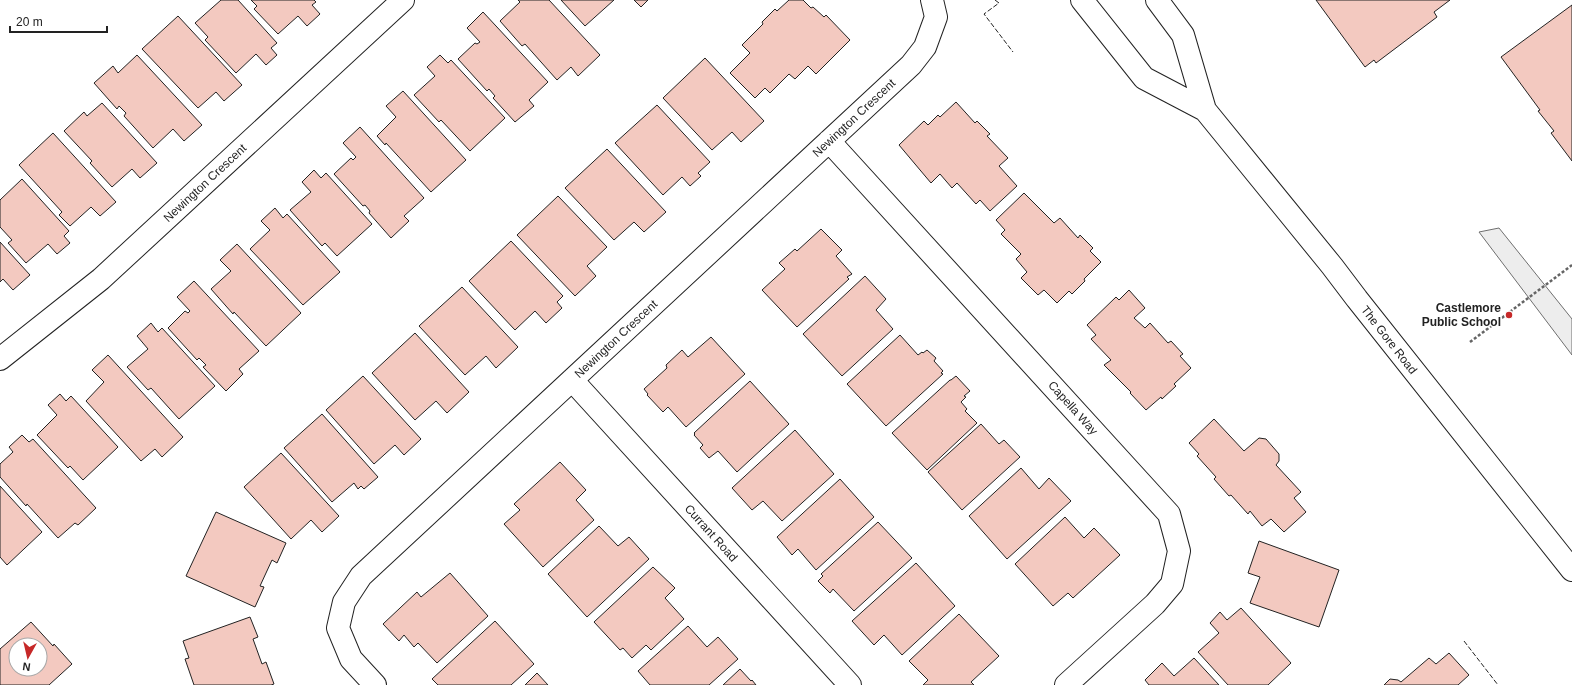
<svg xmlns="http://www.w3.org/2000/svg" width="1572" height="685" font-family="Helvetica,sans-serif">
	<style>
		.parking { fill: #ededed; stroke: #6f6f6f }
		.building { fill: #f3c9c0; stroke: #222; fill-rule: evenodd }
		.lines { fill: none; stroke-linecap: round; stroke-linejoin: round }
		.street-casing { stroke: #222; stroke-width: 24 }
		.secondary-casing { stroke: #222; stroke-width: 24 }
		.path { stroke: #646464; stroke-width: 2.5; stroke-dasharray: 3 2; stroke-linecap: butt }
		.street { stroke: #fff; stroke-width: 22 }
		.secondary { stroke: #fff; stroke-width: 22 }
		.fence { stroke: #222; stroke-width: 1; stroke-dasharray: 5 2; stroke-linecap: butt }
		.poi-dot { fill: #c62828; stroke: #fff; stroke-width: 1.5 }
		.labels { text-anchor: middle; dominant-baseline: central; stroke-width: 3; stroke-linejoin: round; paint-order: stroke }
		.street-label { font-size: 12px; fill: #222; stroke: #fff }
		.poi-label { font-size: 12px; font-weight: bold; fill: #222; stroke: #fff; text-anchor: end }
	</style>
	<rect width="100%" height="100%" fill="#fff"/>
	<!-- parking -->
	<path class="parking" d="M 1499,228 L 1572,319 L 1572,355 L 1479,232 Z"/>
	<!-- building -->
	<path class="building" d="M 221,0 L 238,0 L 277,43 L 271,48 L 277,55 L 266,65 L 256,54 L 236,73 L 205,40 L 208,37 L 195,23 Z
		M 251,0 L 314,0 L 316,2 L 312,5 L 320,14 L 307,26 L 298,16 L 278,34 L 254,9 L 257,6 Z
		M 518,0 L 549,0 L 600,55 L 578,76 L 571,67 L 557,80 L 525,44 L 522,46 L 500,21 L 520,2 Z
		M 561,0 L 614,0 L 585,26 Z
		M 634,0 L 648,0 L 641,7 Z
		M 789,0 L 803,0 L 811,8 L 813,7 L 824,17 L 826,15 L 850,40 L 816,74 L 808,66 L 795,79 L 789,74 L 770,93 L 765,88 L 755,98 L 730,73 L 750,53 L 742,45 L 763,24 L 762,22 L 775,9 L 777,11 Z
		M 1316,0 L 1450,0 L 1434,12 L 1437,17 L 1376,63 L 1374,60 L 1365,67 Z
		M 1572,5 L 1572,161 L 1551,133 L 1554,131 L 1538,111 L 1540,110 L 1501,57 Z
		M 483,12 L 548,82 L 529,100 L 534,106 L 515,122 L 493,98 L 495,96 L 489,89 L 487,91 L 458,59 L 475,43 L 477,44 L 480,42 L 467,28 Z
		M 178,16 L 242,85 L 224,101 L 216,92 L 198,108 L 142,49 Z
		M 137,55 L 202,125 L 184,141 L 173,129 L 153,148 L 124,116 L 126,113 L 119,106 L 117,109 L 94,83 L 113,66 L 118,73 Z
		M 440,55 L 448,63 L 451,60 L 505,118 L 470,151 L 441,120 L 439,122 L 414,95 L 435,76 L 427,67 Z
		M 705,58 L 764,121 L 741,142 L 732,132 L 712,150 L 663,98 Z
		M 403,91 L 466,160 L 431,192 L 386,143 L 385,145 L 377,136 L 396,117 L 386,106 Z
		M 956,102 L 975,123 L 977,121 L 990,134 L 987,136 L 1008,158 L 999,166 L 1017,186 L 990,211 L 980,200 L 976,204 L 957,183 L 952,188 L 940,174 L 931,183 L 899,145 L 924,121 L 928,125 L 938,115 L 940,117 Z
		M 102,103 L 157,163 L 140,178 L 132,169 L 112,187 L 90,163 L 92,161 L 64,131 L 84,112 L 87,116 Z
		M 657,105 L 710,162 L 698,173 L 701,176 L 690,186 L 682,177 L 663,195 L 615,143 Z
		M 360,127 L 424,198 L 404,216 L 409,221 L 391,238 L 369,213 L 370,211 L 365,205 L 363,206 L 334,174 L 351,158 L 353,160 L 356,157 L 343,143 Z
		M 53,133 L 116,202 L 100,216 L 91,207 L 70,226 L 59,215 L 62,212 L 19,165 Z
		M 607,149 L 666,212 L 644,232 L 634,222 L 614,240 L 565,188 Z
		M 314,170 L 321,178 L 326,173 L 372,224 L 337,256 L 325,243 L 322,246 L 290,210 L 311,192 L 302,182 Z
		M 22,179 L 69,231 L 64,236 L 70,243 L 57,254 L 48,244 L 26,263 L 8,243 L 12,240 L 0,227 L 0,200 Z
		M 1024,193 L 1054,223 L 1060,218 L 1078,238 L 1080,235 L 1093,248 L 1090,251 L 1101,262 L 1084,279 L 1085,281 L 1072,294 L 1069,291 L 1057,303 L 1044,290 L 1038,295 L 1021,278 L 1027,272 L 1016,259 L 1021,254 L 1001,234 L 1005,230 L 996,220 Z
		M 558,196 L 607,247 L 587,266 L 596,276 L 575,296 L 517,235 Z
		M 275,208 L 283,218 L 287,214 L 340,272 L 303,305 L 250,249 L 270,230 L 261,221 Z
		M 821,229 L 842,250 L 836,256 L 852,274 L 847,277 L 849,279 L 797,327 L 762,290 L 785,269 L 779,263 L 795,249 L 797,251 Z
		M 511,241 L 563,296 L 557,302 L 562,308 L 546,323 L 535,311 L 515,330 L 469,281 Z
		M 0,242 L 30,275 L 13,290 L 3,279 L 0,282 Z
		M 237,244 L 301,313 L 266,346 L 234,312 L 233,314 L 211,289 L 231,271 L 220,260 Z
		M 865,276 L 886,299 L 876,310 L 893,329 L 842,376 L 803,334 Z
		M 194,281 L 259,351 L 239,369 L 243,374 L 226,391 L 203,367 L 206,365 L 199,358 L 197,360 L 168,328 L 185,311 L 188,313 L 190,311 L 177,297 Z
		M 462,287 L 518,347 L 496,368 L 486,356 L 465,375 L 419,326 Z
		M 1129,290 L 1145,308 L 1134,318 L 1145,328 L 1150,323 L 1168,343 L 1171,341 L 1183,354 L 1180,356 L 1191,368 L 1174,384 L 1176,386 L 1162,399 L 1161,397 L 1146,410 L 1130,393 L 1131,392 L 1104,365 L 1111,360 L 1091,339 L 1096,335 L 1087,325 L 1116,297 L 1119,300 Z
		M 151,323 L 158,332 L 162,328 L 215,386 L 179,419 L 151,388 L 148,390 L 127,367 L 148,349 L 137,336 Z
		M 415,333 L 469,392 L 447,413 L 436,401 L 415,420 L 372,373 Z
		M 900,335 L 918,355 L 922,352 L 923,353 L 927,350 L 936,358 L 934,361 L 943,371 L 941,373 L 943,374 L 886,426 L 847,384 Z
		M 711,337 L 745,374 L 686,427 L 668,407 L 663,412 L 647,395 L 648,394 L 644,389 L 667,368 L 666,365 L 682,350 L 688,357 Z
		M 108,355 L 183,437 L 162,457 L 155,449 L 141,461 L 86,401 L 104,382 L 92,370 Z
		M 363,376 L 421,439 L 404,455 L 395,445 L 374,464 L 326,410 Z
		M 956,376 L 970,391 L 964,396 L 966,397 L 961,402 L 967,409 L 965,411 L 977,423 L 927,470 L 892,433 L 950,380 L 951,380 Z
		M 750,381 L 789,424 L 737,472 L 718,451 L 709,458 L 700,448 L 703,445 L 694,435 L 695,434 L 694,433 Z
		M 60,394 L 66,401 L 71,396 L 118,447 L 83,480 L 70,466 L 68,468 L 37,435 L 57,415 L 48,405 Z
		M 322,414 L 378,477 L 364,489 L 361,486 L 358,489 L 354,483 L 332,502 L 284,448 Z
		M 1214,419 L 1244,451 L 1259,438 L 1266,439 L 1279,454 L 1279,461 L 1276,465 L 1301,492 L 1294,498 L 1306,512 L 1284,532 L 1271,519 L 1262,526 L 1250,511 L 1248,514 L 1231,495 L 1229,496 L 1214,479 L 1216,477 L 1197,456 L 1199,454 L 1189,443 Z
		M 981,424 L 999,444 L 1004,440 L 1020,457 L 962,510 L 928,472 Z
		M 795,430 L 834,474 L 782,521 L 763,501 L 752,510 L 732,488 Z
		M 22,435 L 29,442 L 33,439 L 96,508 L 78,525 L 75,523 L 58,538 L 27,504 L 26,506 L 0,477 L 0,464 L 13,452 L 9,447 Z
		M 281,453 L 339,516 L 322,532 L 311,520 L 291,539 L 244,487 Z
		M 560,462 L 586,490 L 576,500 L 594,520 L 543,567 L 504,524 L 520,510 L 514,504 Z
		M 1021,468 L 1039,489 L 1049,478 L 1071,501 L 1007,559 L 969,516 Z
		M 840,479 L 874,517 L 816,570 L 798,549 L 792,555 L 777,537 Z
		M 0,486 L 42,532 L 7,565 L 0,557 Z
		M 216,512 L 286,543 L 277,563 L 272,560 L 260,586 L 264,587 L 255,607 L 186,576 Z
		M 1065,517 L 1084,538 L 1094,528 L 1120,555 L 1073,598 L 1068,593 L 1053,606 L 1015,564 Z
		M 878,522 L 912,558 L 854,611 L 833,589 L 830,593 L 818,581 L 823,576 L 821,574 Z
		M 599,526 L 618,546 L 629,537 L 649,559 L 587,617 L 548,574 Z
		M 1259,541 L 1339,570 L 1319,627 L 1250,603 L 1260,577 L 1248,573 Z
		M 916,563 L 955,606 L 902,655 L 884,635 L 874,645 L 852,621 Z
		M 653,567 L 675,588 L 665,598 L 684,619 L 651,650 L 646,645 L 632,658 L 623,648 L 620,650 L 594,622 Z
		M 450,573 L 488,616 L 437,663 L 418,643 L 414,647 L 404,635 L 399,641 L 383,624 L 417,592 L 421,597 Z
		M 1241,608 L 1291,663 L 1268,685 L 1228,685 L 1198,652 L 1219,633 L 1210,623 L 1220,612 L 1227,620 Z
		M 959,614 L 999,656 L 971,682 L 974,685 L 923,685 L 928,680 L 909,661 Z
		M 250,617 L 258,637 L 253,639 L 262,664 L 266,662 L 274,684 L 271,685 L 194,685 L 185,659 L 189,658 L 183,641 Z
		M 495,621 L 534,664 L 511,685 L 438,685 L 432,679 Z
		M 31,622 L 53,646 L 54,644 L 72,664 L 49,685 L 0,685 L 0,649 ZM 16,645 L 40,645 L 40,669 L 16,669 Z
		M 688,626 L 707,647 L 718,637 L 738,659 L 709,685 L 650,685 L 638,671 Z
		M 1449,653 L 1469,675 L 1458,685 L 1384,685 L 1390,679 L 1398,680 L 1401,682 L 1429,658 L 1436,664 Z
		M 1194,658 L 1219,685 L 1149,685 L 1145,680 L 1162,663 L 1174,676 Z
		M 740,669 L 751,681 L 752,680 L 756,685 L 723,685 Z
		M 537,673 L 548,685 L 525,685 Z"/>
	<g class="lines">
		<defs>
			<path id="street" d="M 829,141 L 1169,514 L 1179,551 L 1172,584 L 1155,604 L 1066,685
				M 0,359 L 101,279 L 403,0
				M 572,380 L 850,685
				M 375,685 L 351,659 L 338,628 L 344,602 L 361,576 L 911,65 L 925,47 L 936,17 L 932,0"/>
			<path id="secondary" d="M 1082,0 L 1144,78 L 1205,110
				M 1157,0 L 1183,35 L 1205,110 L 1332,266 L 1357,299 L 1572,570"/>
		</defs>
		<!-- street casing -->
		<use href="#street" class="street-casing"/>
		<!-- secondary casing -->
		<use href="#secondary" class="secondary-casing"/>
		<!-- path -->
		<path class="path" d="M 1470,342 L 1572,265"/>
		<!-- street -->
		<use href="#street" class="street"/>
		<!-- secondary -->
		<use href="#secondary" class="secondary"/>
		<!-- fence -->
		<path class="fence" d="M 995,0 L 999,3 L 984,14 L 1013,52
			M 1464,641 L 1498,685"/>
	</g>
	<!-- markers -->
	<circle class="poi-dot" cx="1509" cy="315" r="4"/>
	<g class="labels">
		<!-- street labels -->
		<g class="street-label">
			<text transform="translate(854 118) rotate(-43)">Newington Crescent</text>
			<text transform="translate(205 183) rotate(-43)">Newington Crescent</text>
			<text transform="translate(616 339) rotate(-43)">Newington Crescent</text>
			<text transform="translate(1389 340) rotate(52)">The Gore Road</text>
			<text transform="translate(1073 408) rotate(48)">Capella Way</text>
			<text transform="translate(711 533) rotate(48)">Currant Road</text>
		</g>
		<!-- poi labels -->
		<g class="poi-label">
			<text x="1501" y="308">Castlemore<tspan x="1501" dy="14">Public School</tspan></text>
		</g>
	</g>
	<!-- north arrow -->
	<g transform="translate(28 657) rotate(188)"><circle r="19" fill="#ffffff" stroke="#a7a7a7"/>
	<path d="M0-3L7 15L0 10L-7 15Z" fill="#c62828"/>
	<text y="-6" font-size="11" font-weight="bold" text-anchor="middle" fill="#222222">N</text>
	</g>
	<!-- scale -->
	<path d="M10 26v6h97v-6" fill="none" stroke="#222222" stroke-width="2"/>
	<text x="16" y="26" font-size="12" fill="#222222" stroke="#ffffff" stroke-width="3" paint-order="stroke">20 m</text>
</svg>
